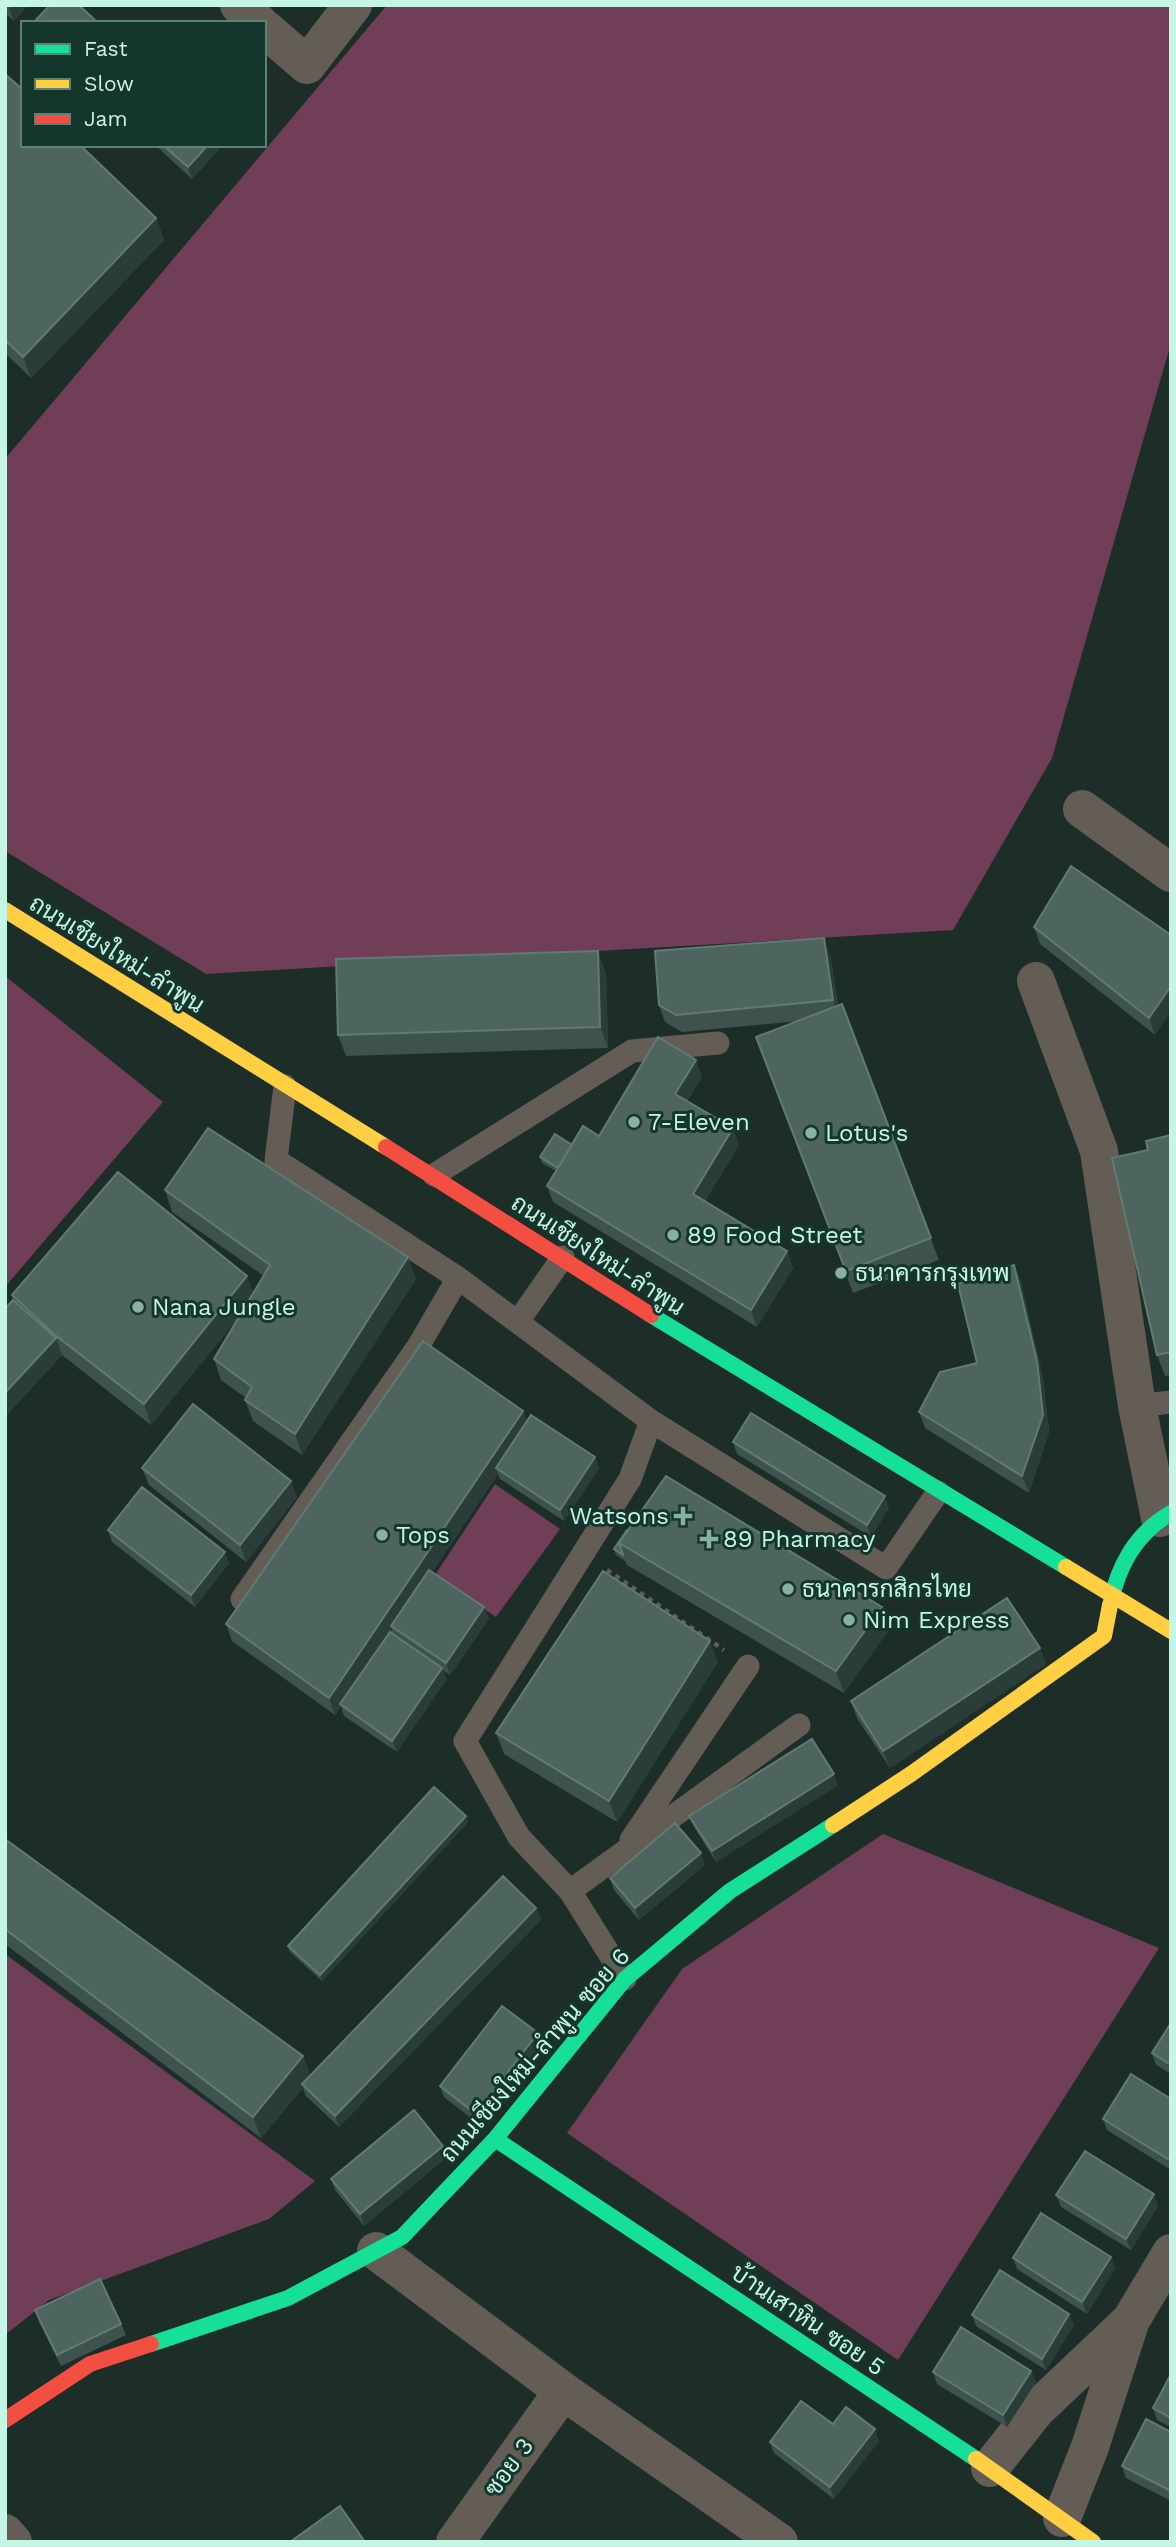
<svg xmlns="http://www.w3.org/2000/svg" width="1176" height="2547" font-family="'Work Sans',Sarabun,sans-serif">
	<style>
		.green { fill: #713e57 }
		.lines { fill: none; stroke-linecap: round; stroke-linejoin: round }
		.path { stroke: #5d5e58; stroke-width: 4.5; stroke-dasharray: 5 5; stroke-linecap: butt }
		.lane { stroke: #645d56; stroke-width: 23 }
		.street { stroke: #645d56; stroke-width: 38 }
		.fast { stroke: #16e098; stroke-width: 16 }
		.slow { stroke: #ffcf43; stroke-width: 16 }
		.jam { stroke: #f24e42; stroke-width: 16 }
		.wall { fill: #3e534e }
		.shaded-wall { fill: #2b3d39 }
		.building { fill: #4d655e; stroke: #607b73; stroke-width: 2 }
		.poi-dot { fill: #8aafa3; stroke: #15362c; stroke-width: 2.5 }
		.labels { text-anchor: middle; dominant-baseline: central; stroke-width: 6; stroke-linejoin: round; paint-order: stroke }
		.street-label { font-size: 24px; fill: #c5f5e4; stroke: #15362c }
		.poi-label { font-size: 24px; fill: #c5f5e4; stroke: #15362c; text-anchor: start }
	</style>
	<rect width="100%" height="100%" fill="#1d2e29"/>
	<!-- green -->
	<path class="green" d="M 387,5 L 1171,5 L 1171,343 L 1052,758 L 953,930 L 206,974 L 5,851 L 5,459 Z
		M 5,976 L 163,1102 L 5,1287 Z
		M 495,1484 L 560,1529 L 496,1617 L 435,1575 Z
		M 883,1834 L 1159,1948 L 898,2360 L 567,2133 L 682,1969 Z
		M 5,1954 L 315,2181 L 269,2219 L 49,2300 L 5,2335 Z"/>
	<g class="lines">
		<!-- path -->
		<path class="path" d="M 607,1570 L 724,1650"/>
		<!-- lane -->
		<path class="lane" d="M 285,1086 L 276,1160 L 458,1278 L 651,1421 L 886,1568 L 938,1492
			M 434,1175 L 632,1051 L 718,1043
			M 519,1320 L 563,1257
			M 1137,1406 L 1171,1402
			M 242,1599 L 419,1345 L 458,1278
			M 631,1840 L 748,1666
			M 570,1891 L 799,1725
			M 625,1979 L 570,1891 L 519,1837 L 465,1741 L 630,1479 L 651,1421"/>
		<!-- street -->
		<path class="street" d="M 239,5 L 259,23
			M 264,28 L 307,65 L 353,5
			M 1082,809 L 1171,873
			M 1036,981 L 1099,1151 L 1137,1406 L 1160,1518
			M 376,2251 L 563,2391 L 779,2542
			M 990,2468 L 1036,2410 L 1128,2323
			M 1062,2518 L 1090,2447 L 1131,2320 L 1171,2253
			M 5,2533 L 13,2542
			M 455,2542 L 563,2391"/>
		<!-- fast -->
		<path class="fast" d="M 651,1315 L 1066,1567
			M 1110,1605 C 1118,1566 1135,1534 1171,1513
			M 495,2139 L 976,2459
			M 151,2344 L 288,2298 L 402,2237 L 495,2139 L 625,1979 L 730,1891 L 833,1825"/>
		<!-- slow -->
		<path class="slow" d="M 5,910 L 386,1147
			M 1066,1567 L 1171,1631
			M 833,1825 L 911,1774 L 1104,1636 L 1110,1605
			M 976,2459 L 1093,2542"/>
		<!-- jam -->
		<path class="jam" d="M 386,1147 L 651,1315
			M 5,2420 L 90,2364 L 151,2344"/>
	</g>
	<!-- wall -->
	<path class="wall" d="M 5,5 L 28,5 L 14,21 L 5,13 Z
		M 5,74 L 156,218 L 164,240 L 31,378 L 5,353 Z
		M 155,145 L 223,145 L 192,179 Z
		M 1034,927 L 1171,935 L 1155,1035 L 1040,944 Z
		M 830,955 L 838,1006 L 842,1004 L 939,1260 L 853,1293 L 756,1037 L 799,1021 L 682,1032 L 665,1022 L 659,1005 Z
		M 606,973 L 608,1048 L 346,1056 L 338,1035 Z
		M 702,1077 L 687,1101 L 733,1128 L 739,1145 L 705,1201 L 787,1251 L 793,1268 L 757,1327 L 553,1202 L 547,1186 L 556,1171 L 542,1163 L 540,1157 L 599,1136 Z
		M 1171,1135 L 1171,1375 L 1165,1376 L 1157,1355 L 1148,1150 Z
		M 165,1190 L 416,1279 L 302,1455 L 253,1421 L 245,1400 L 246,1398 L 221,1380 L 214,1359 L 238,1318 L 151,1425 L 62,1355 L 5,1417 L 5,1309 L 13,1300 L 12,1295 L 253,1293 L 264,1276 L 172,1212 Z
		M 1014,1265 L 1021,1282 L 1043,1378 L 1049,1432 L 1029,1493 L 925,1428 L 919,1412 L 977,1363 Z
		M 527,1421 L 595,1457 L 599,1468 L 564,1521 L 500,1479 L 498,1474 L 432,1572 L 484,1607 L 489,1619 L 450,1675 L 443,1670 L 446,1680 L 397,1752 L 344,1716 L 341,1706 L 335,1715 L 232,1641 L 226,1624 Z
		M 733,1442 L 889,1508 L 871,1537 L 737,1454 Z
		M 142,1468 L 297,1497 L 246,1562 L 149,1485 Z
		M 108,1530 L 229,1563 L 195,1607 L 112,1542 Z
		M 627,1530 L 882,1607 L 890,1628 L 844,1693 L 627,1565 L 625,1561 L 616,1555 L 614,1549 Z
		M 718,1662 L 617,1822 L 504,1754 L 496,1733 Z
		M 1046,1664 L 890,1768 L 857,1718 L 851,1701 Z
		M 838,1785 L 716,1862 L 694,1827 L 689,1816 Z
		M 468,1822 L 322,1981 L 290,1952 L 288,1946 Z
		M 5,1839 L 303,2056 L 310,2075 L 536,1908 L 541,1920 L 339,2127 L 306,2096 L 303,2088 L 261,2138 L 5,1944 Z
		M 705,1865 L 639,1920 L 614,1890 L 610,1878 Z
		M 1171,2023 L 1171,2074 L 1156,2065 L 1152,2053 Z
		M 542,2045 L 480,2125 L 444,2097 L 440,2086 Z
		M 1171,2099 L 1171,2170 L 1107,2130 L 1103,2119 Z
		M 443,2146 L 447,2157 L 364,2226 L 335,2190 L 331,2179 Z
		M 1056,2195 L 1158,2206 L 1131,2250 L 1061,2207 Z
		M 1111,2257 L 1115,2268 L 1087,2314 L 1017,2269 L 1013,2258 Z
		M 35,2310 L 121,2324 L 126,2335 L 61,2366 L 39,2322 Z
		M 972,2315 L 1074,2325 L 1046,2370 L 976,2326 Z
		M 1031,2371 L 1036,2382 L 1007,2427 L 937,2384 L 933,2372 Z
		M 1171,2374 L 1171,2427 L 1157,2420 L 1153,2408 Z
		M 833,2424 L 879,2441 L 834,2499 L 774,2453 L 770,2442 Z
		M 1171,2432 L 1171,2501 L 1126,2478 L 1122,2466 Z"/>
	<!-- shaded-wall -->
	<path class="shaded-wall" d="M 13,5 L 28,5 L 14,21 L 9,9 Z
		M 208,145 L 223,145 L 192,179 L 188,167 Z
		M 156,218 L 164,240 L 31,378 L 23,357 Z
		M 824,938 L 830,955 L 839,1017 L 833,1000 Z
		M 598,951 L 606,973 L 608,1048 L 600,1027 Z
		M 1171,986 L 1171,1011 L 1155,1035 L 1149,1018 Z
		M 696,1060 L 702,1077 L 681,1110 L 675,1094 Z
		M 733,1128 L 739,1145 L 699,1210 L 693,1194 Z
		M 787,1251 L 793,1268 L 757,1327 L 751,1310 Z
		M 408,1257 L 416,1279 L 302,1455 L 295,1434 Z
		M 1014,1265 L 1021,1282 L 1043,1378 L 1049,1432 L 1029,1493 L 1022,1476 Z
		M 247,1276 L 255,1297 L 151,1425 L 144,1404 Z
		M 56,1338 L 62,1355 L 5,1417 L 5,1393 Z
		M 523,1411 L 530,1428 L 496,1468 L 498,1474 L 394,1628 L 391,1626 L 392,1630 L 341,1705 L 340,1704 L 341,1706 L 335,1715 L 329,1698 Z
		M 595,1457 L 599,1468 L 564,1521 L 560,1510 Z
		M 291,1481 L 297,1497 L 246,1562 L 240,1545 Z
		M 885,1496 L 889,1508 L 871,1537 L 867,1525 Z
		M 225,1552 L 229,1563 L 195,1607 L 191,1595 Z
		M 484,1607 L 489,1619 L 450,1675 L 446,1663 Z
		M 882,1607 L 890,1628 L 844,1693 L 836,1671 Z
		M 710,1641 L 718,1662 L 617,1822 L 609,1801 Z
		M 1040,1648 L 1046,1664 L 890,1768 L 883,1751 Z
		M 442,1668 L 446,1680 L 397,1752 L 392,1741 Z
		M 834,1774 L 838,1785 L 716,1862 L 712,1851 Z
		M 466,1816 L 468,1822 L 322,1981 L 320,1975 Z
		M 701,1853 L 705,1865 L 639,1920 L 635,1908 Z
		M 536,1908 L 541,1920 L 339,2127 L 335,2116 Z
		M 538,2033 L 542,2045 L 480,2125 L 476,2114 Z
		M 303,2056 L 311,2078 L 302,2084 L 303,2088 L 261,2138 L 253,2117 Z
		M 443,2146 L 447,2157 L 364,2226 L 360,2214 Z
		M 1154,2194 L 1158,2206 L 1131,2250 L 1126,2239 Z
		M 1111,2257 L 1115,2268 L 1087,2314 L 1082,2302 Z
		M 1069,2314 L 1074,2325 L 1046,2370 L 1042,2359 Z
		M 1031,2371 L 1036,2382 L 1007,2427 L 1003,2415 Z
		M 875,2429 L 879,2441 L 834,2499 L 830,2487 Z"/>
	<!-- building -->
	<path class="building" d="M 50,5 L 79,5 L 98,23 L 33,23 Z
		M 5,74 L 23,90 L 23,145 L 80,145 L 156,218 L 23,357 L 5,340 Z
		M 163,145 L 208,145 L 188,167 Z
		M 1071,866 L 1171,935 L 1171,986 L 1149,1018 L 1034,927 Z
		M 824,938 L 833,1000 L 676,1015 L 659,1005 L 655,951 Z
		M 598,951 L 600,1027 L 338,1035 L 336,959 Z
		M 842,1004 L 931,1238 L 846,1271 L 756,1037 Z
		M 658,1037 L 696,1060 L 675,1094 L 733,1128 L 693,1194 L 787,1251 L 751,1310 L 547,1186 L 583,1126 L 599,1136 Z
		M 208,1128 L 408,1257 L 295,1434 L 245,1400 L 252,1387 L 214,1359 L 270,1265 L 165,1190 Z
		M 555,1134 L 572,1145 L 558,1168 L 540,1157 Z
		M 1171,1135 L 1171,1352 L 1157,1355 L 1112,1158 L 1148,1150 L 1146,1141 Z
		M 118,1172 L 247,1276 L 144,1404 L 54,1334 L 12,1295 Z
		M 1014,1265 L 1037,1361 L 1043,1415 L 1022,1476 L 919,1412 L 940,1372 L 977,1363 L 958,1284 Z
		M 13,1300 L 56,1338 L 5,1393 L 5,1309 Z
		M 423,1341 L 523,1411 L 329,1698 L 226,1624 Z
		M 193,1404 L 291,1481 L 240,1545 L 142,1468 Z
		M 751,1413 L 885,1496 L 867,1525 L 733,1442 Z
		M 531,1415 L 595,1457 L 560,1510 L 496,1468 Z
		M 666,1476 L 882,1607 L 836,1671 L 619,1543 Z
		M 142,1487 L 225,1552 L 191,1595 L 108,1530 Z
		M 627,1530 L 628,1530 L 619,1543 L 623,1555 L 614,1549 Z
		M 429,1570 L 484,1607 L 446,1663 L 391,1626 Z
		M 603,1571 L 710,1641 L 609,1801 L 496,1733 Z
		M 1007,1598 L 1040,1648 L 883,1751 L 851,1701 Z
		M 390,1632 L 442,1668 L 392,1741 L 340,1704 Z
		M 812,1739 L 834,1774 L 712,1851 L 689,1816 Z
		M 434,1787 L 466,1816 L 320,1975 L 288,1946 Z
		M 675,1823 L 701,1853 L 635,1908 L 610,1878 Z
		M 5,1839 L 303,2056 L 253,2117 L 5,1929 Z
		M 503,1876 L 536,1908 L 335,2116 L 302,2084 Z
		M 502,2006 L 538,2033 L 476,2114 L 440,2086 Z
		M 1171,2023 L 1171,2065 L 1152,2053 Z
		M 1131,2074 L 1171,2099 L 1171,2161 L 1103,2119 Z
		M 414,2110 L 443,2146 L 360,2214 L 331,2179 Z
		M 1085,2151 L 1154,2194 L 1126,2239 L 1056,2195 Z
		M 1041,2213 L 1111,2257 L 1082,2302 L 1013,2258 Z
		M 1000,2270 L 1069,2314 L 1042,2359 L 972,2315 Z
		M 100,2279 L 121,2324 L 57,2355 L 35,2310 Z
		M 961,2327 L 1031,2371 L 1003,2415 L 933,2372 Z
		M 1171,2374 L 1171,2418 L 1153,2408 Z
		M 801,2401 L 833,2424 L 846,2407 L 875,2429 L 830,2487 L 770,2442 Z
		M 1146,2419 L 1171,2432 L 1171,2491 L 1122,2466 Z
		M 340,2506 L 365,2542 L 290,2542 Z"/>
	<!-- markers -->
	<g class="poi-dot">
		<circle cx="634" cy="1122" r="7"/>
		<circle cx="811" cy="1133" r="7"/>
		<circle cx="673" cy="1235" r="7"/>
		<circle cx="841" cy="1273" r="7"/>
		<circle cx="138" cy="1307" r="7"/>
		<path d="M679.5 1505.5h7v7h7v7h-7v7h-7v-7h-7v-7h7z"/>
		<circle cx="382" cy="1535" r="7"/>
		<path d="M705.5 1528.5h7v7h7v7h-7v7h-7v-7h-7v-7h7z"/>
		<circle cx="788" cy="1589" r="7"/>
		<circle cx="849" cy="1620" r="7"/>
	</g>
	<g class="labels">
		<!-- street labels -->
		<g class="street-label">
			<text transform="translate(117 954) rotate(32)">ถนนเชียงใหม่-ลำพูน</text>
			<text transform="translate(598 1255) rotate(33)">ถนนเชียงใหม่-ลำพูน</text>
			<text transform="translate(535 2055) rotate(-49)">ถนนเชียงใหม่-ลำพูน ซอย 6</text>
			<text transform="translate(808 2320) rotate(34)">บ้านเสาหิน ซอย 5</text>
			<text transform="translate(509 2467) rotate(-54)">ซอย 3</text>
		</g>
		<!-- poi labels -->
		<g class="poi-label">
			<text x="648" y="1122">7-Eleven</text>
			<text x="825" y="1133">Lotus's</text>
			<text x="687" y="1235">89 Food Street</text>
			<text x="855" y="1273">ธนาคารกรุงเทพ</text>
			<text x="152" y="1307">Nana Jungle</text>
			<text x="669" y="1516" text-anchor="end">Watsons</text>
			<text x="396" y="1535">Tops</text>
			<text x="723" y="1539">89 Pharmacy</text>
			<text x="802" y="1589">ธนาคารกสิกรไทย</text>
			<text x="863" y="1620">Nim Express</text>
		</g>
	</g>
	<!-- border -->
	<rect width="1176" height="2547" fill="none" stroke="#c5f5e4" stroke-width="14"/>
	<!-- legend -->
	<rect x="21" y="21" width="245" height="126" fill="#15362c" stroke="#5b8276" stroke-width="2"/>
	<rect x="35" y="44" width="35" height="10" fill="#16e098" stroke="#5b8276" stroke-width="2"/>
	<text x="84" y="56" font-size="21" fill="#c5f5e4">Fast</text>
	<rect x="35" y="79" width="35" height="10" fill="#ffcf43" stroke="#5b8276" stroke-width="2"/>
	<text x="84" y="91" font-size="21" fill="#c5f5e4">Slow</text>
	<rect x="35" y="114" width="35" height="10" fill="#f24e42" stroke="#5b8276" stroke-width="2"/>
	<text x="84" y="126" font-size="21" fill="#c5f5e4">Jam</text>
</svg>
